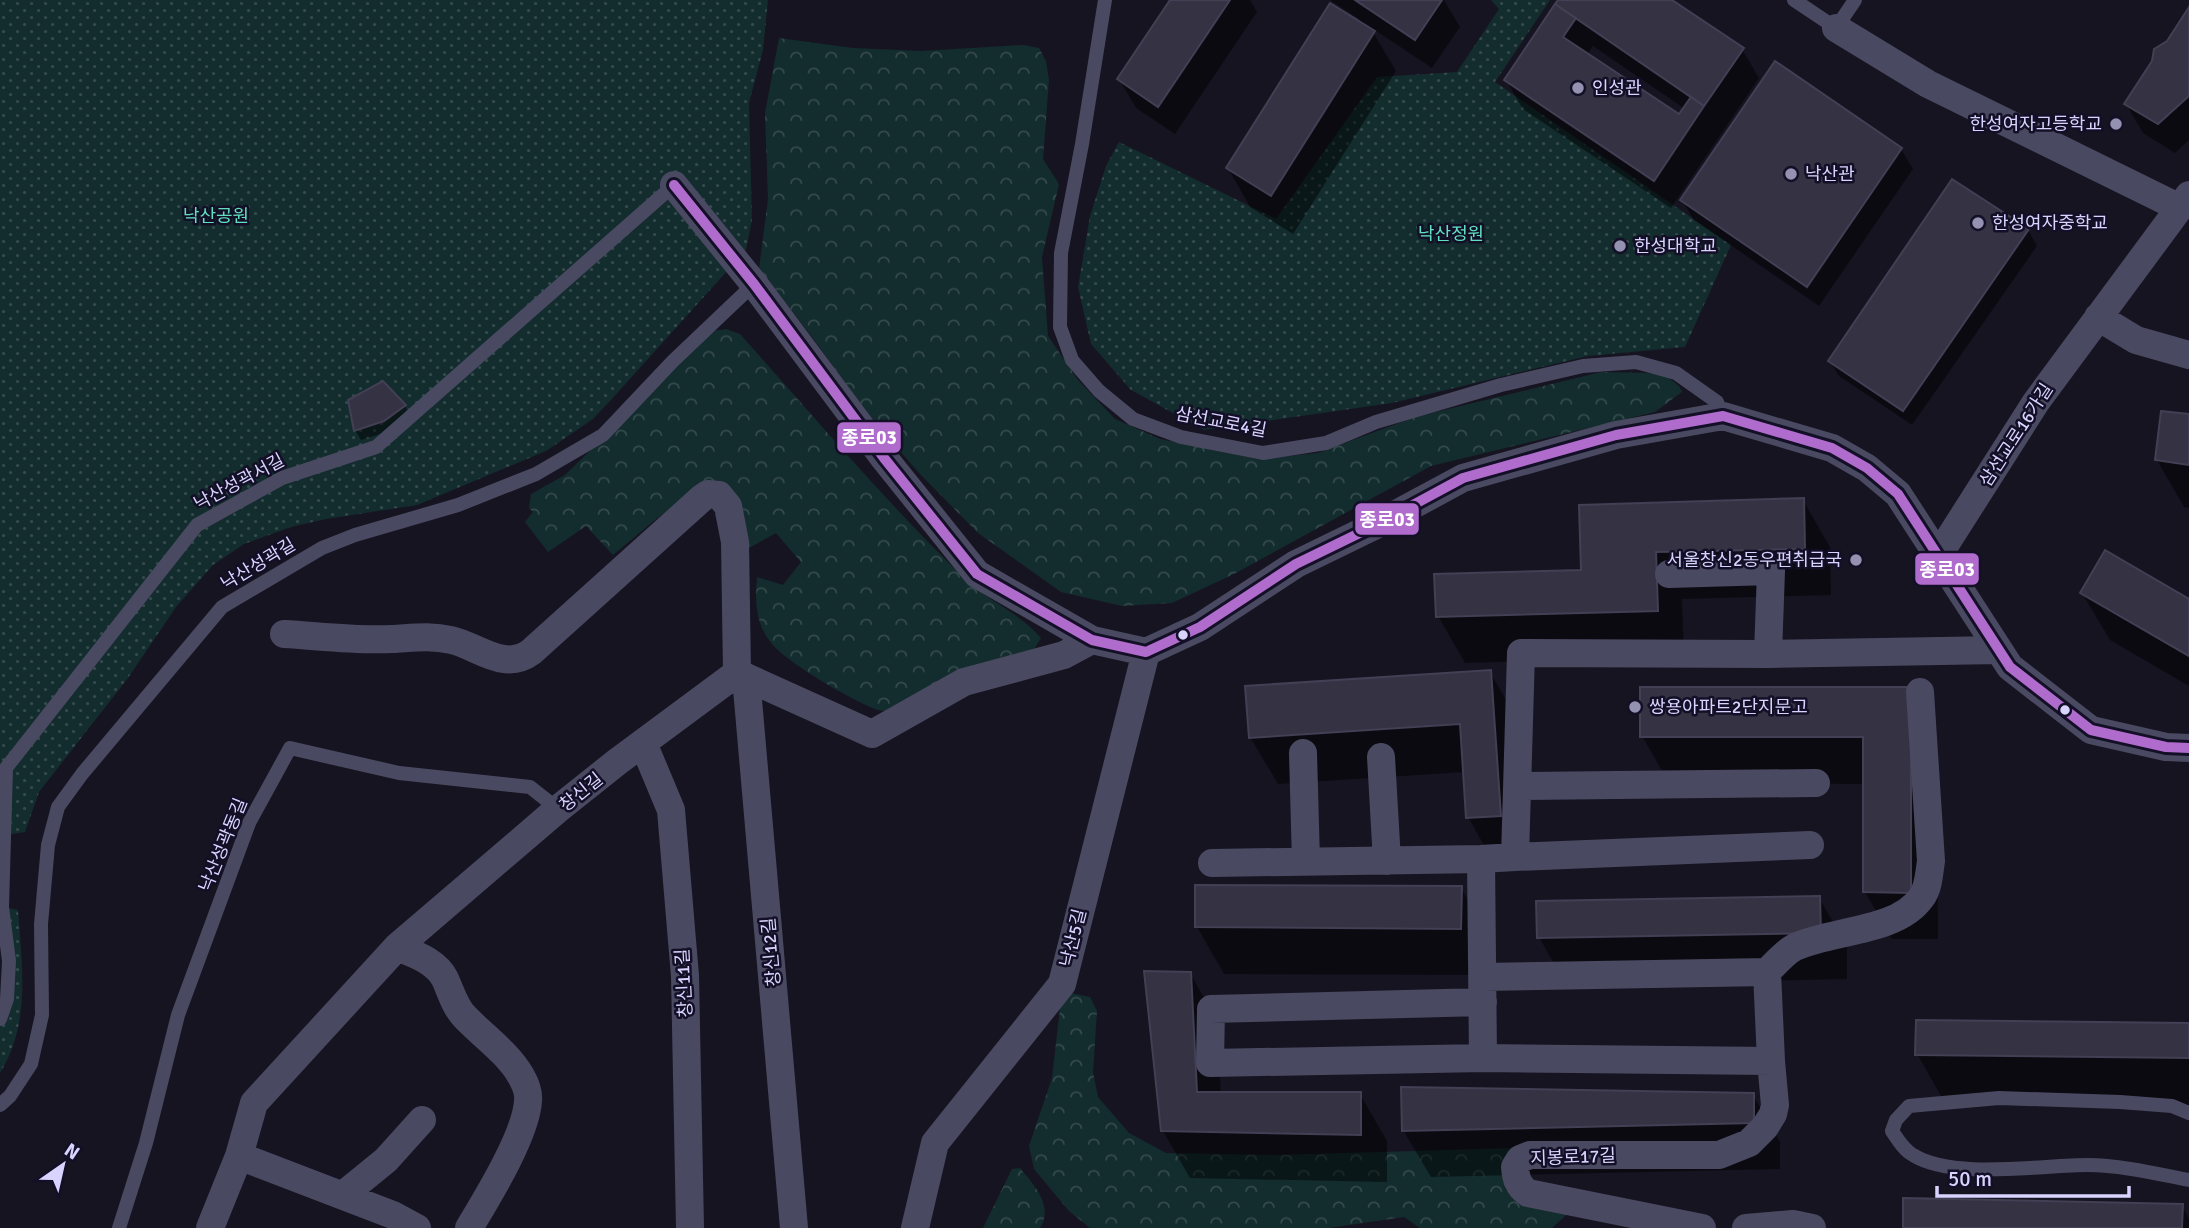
<svg xmlns="http://www.w3.org/2000/svg" width="2189" height="1228" font-family="Signika,'Noto Sans KR',sans-serif">
	<style>
		.forest { fill: url(#forest-crowns) }
		.park { fill: url(#park-dots) }
		.shadow { fill: #0007; fill-rule: evenodd }
		.building { fill: #343243; stroke: #433f54; stroke-width: 2 }
		.lines { fill: none; stroke-linecap: round; stroke-linejoin: round }
		.service { stroke: #4a4962; stroke-width: 14 }
		.minor { stroke: #4a4962; stroke-width: 28 }
		.bus-1-casing { stroke: #130f26; stroke-width: 16 }
		.bus-1 { stroke: #b06ccc; stroke-width: 10 }
		.poi-dot { fill: #9591b1; stroke: #130f26; stroke-width: 2.5 }
		.bus-dot { fill: #d9d4ff; stroke: #130f26; stroke-width: 2.5 }
		.labels { text-anchor: middle; dominant-baseline: central; stroke-width: 5; stroke-linejoin: round; paint-order: stroke }
		.poi-label { font-size: 18px; fill: #d9d4ff; stroke: #130f26; text-anchor: start }
		.park-label { font-size: 18px; fill: #5fe0c0; stroke: #130f26 }
		.street-label { font-size: 18px; fill: #d9d4ff; stroke: #130f26 }
		.line-badge { stroke: #130f26; stroke-width: 2.5 }
		.badge-label { font-size: 19px; text-anchor: middle; font-weight: bold; fill: #fff }
	</style>
	<defs>
		<pattern id="forest-crowns" width="20" height="18" patternUnits="userSpaceOnUse" patternTransform="scale(1.75)"><rect width="20" height="18" fill="#132c2d"/><path d="M2 6a3 3 0 1 1 6 0M12 15a3 3 0 1 1 6 0" fill="none" stroke="#354a4c"/></pattern>
		<pattern id="park-dots" width="8" height="8" patternUnits="userSpaceOnUse" patternTransform="scale(1.75)"><rect width="8" height="8" fill="#132c2d"/><path d="M2 2h.1M6 6h.1" fill="none" stroke="#354a4c" stroke-width="1.8" stroke-linecap="round"/></pattern>
	</defs>
	<rect width="100%" height="100%" fill="#161421"/>
	<!-- forest -->
	<path class="forest" d="M 779,38 L 853,48 L 921,51 L 1024,45 L 1039,48 L 1046,61 L 1049,80 L 1043,159 L 1059,184 L 1042,257 L 1048,336 L 1078,380 L 1115,419 L 1160,439 L 1258,459 L 1318,453 L 1415,417 L 1601,372 L 1648,373 L 1666,376 L 1679,386 L 1682,392 L 1655,412 L 1431,466 L 1234,574 L 1172,603 L 1122,606 L 1061,592 L 978,533 L 921,475 L 868,415 L 812,337 L 759,269 L 768,199 L 765,113 Z
		M 726,329 L 740,334 C 814,417 886,502 965,579 C 989,602 1019,612 1041,638 L 1029,658 L 900,711 C 893,711 885,712 878,710 C 853,701 789,664 772,644 C 755,624 755,600 757,577 L 783,585 L 801,562 L 776,533 L 749,548 L 702,485 L 655,520 L 613,555 L 586,526 L 548,552 L 525,522 L 533,512 L 529,508 L 531,494 L 565,475 L 712,331 Z
		M 1070,993 L 1090,997 L 1097,1011 L 1093,1072 L 1098,1097 L 1129,1133 L 1166,1153 L 1279,1155 L 1516,1148 L 1505,1167 L 1505,1189 L 1519,1204 L 1567,1214 L 1552,1228 L 1420,1228 L 1404,1217 L 1329,1228 L 1090,1228 L 1069,1211 L 1034,1169 L 1029,1146 L 1052,1078 L 1060,1008 Z
		M 1020,1168 C 1034,1185 1054,1206 1040,1228 L 983,1228 L 1012,1169 Z"/>
	<!-- park -->
	<path class="park" d="M 0,0 L 768,0 L 763,50 L 749,103 L 752,220 L 746,250 L 610,401 L 593,419 L 546,451 L 417,505 L 326,519 L 291,527 L 244,544 L 213,565 L 176,607 L 128,678 L 39,792 L 25,832 L 0,836 Z
		M 1491,0 L 1550,0 L 1495,82 L 1731,245 L 1685,347 L 1588,356 L 1392,403 L 1204,430 L 1131,390 L 1091,344 L 1078,287 L 1090,216 L 1106,166 L 1119,142 L 1276,219 L 1377,77 L 1457,72 L 1499,9 Z
		M 2,907 L 18,910 C 22,966 31,1023 0,1073 L 0,1018 L 7,999 Z"/>
	<!-- shadow -->
	<path class="shadow" d="M 1172,0 L 1250,0 L 1257,12 L 1175,134 L 1136,108 L 1119,79 Z
		M 1330,0 L 1444,0 L 1460,27 L 1432,68 L 1370,27 L 1396,71 L 1293,234 L 1250,207 L 1228,168 L 1359,19 Z
		M 1560,0 L 1669,0 L 1742,49 L 1759,78 L 1671,208 L 1523,109 L 1506,80 ZM 1593,46 L 1685,109 L 1680,117 L 1587,55 Z
		M 2189,10 L 2189,140 L 2175,153 L 2143,133 L 2126,104 Z
		M 1901,149 L 1913,169 L 1819,306 L 1694,220 L 1682,200 Z
		M 2028,230 L 2037,246 L 1912,425 L 1839,376 L 1830,361 Z
		M 383,383 L 405,406 L 410,416 L 390,431 L 361,440 L 355,430 Z
		M 2189,416 L 2189,508 L 2184,507 L 2157,460 Z
		M 1803,500 L 1830,547 L 1831,595 L 1682,599 L 1684,657 L 1465,663 L 1438,616 L 1583,572 Z
		M 2082,593 L 2189,601 L 2189,686 L 2110,640 Z
		M 1490,672 L 1517,719 L 1527,863 L 1495,865 L 1468,817 L 1465,772 L 1278,784 L 1250,737 Z
		M 1910,689 L 1937,736 L 1938,939 L 1892,939 L 1865,892 L 1865,784 L 1669,783 L 1642,736 Z
		M 1461,888 L 1488,935 L 1488,975 L 1224,974 L 1197,927 Z
		M 1819,898 L 1847,945 L 1847,979 L 1566,985 L 1539,937 Z
		M 1190,973 L 1217,1021 L 1221,1094 L 1360,1094 L 1387,1141 L 1387,1182 L 1190,1178 L 1163,1131 Z
		M 2189,1025 L 2189,1105 L 1944,1101 L 1917,1054 Z
		M 1753,1095 L 1780,1142 L 1780,1169 L 1431,1177 L 1403,1130 Z
		M 2182,1206 L 2189,1219 L 2189,1228 L 1905,1228 Z"/>
	<!-- building -->
	<path class="building" d="M 1170,0 L 1230,0 L 1158,107 L 1117,79 Z
		M 1355,0 L 1442,0 L 1415,40 Z
		M 1558,0 L 1672,0 L 1744,48 L 1704,106 L 1555,4 Z
		M 1330,3 L 1375,31 L 1271,196 L 1226,168 Z
		M 1555,4 L 1576,18 L 1563,37 L 1679,114 L 1691,97 L 1704,106 L 1654,181 L 1504,80 Z
		M 2189,7 L 2189,96 L 2158,124 L 2124,104 L 2152,61 L 2154,49 L 2167,41 Z
		M 1775,61 L 1902,148 L 1807,287 L 1680,200 Z
		M 1952,179 L 2029,229 L 1903,411 L 1828,361 Z
		M 383,381 L 406,405 L 384,421 L 354,431 L 348,400 Z
		M 2161,411 L 2189,414 L 2189,465 L 2155,460 Z
		M 1804,498 L 1805,549 L 1656,552 L 1658,611 L 1436,617 L 1434,574 L 1581,570 L 1579,505 Z
		M 2105,550 L 2189,599 L 2189,656 L 2080,593 Z
		M 1491,670 L 1501,816 L 1466,818 L 1460,724 L 1249,738 L 1245,686 Z
		M 1640,687 L 1911,687 L 1911,893 L 1863,892 L 1863,737 L 1640,737 Z
		M 1195,885 L 1462,886 L 1461,929 L 1195,927 Z
		M 1820,896 L 1821,933 L 1537,938 L 1536,901 Z
		M 1144,971 L 1191,972 L 1197,1092 L 1361,1092 L 1361,1135 L 1161,1131 Z
		M 1916,1020 L 2189,1023 L 2189,1058 L 1915,1055 Z
		M 1401,1087 L 1754,1093 L 1754,1123 L 1402,1131 Z
		M 1903,1198 L 2183,1204 L 2182,1228 L 1903,1228 Z"/>
	<g class="lines">
		<!-- service -->
		<path class="service" d="M 1105,0 L 1082,144 L 1061,253 L 1060,327 L 1072,360 L 1099,391 L 1133,419 L 1181,437 L 1263,453 L 1326,443 L 1376,422 L 1501,385 L 1583,366 L 1636,362 L 1676,373 L 1717,402 L 1723,416
			M 1794,0 L 1836,28 L 1855,0
			M 0,1019 L 7,999 L 9,961 L 2,907 L 6,768 L 197,525 L 282,478 L 376,447 L 674,185
			M 0,1105 L 10,1096 L 31,1064 L 42,1015 L 41,924 L 48,845 L 58,807 L 82,774 L 222,607 L 322,548 L 355,535 L 458,505 L 536,474 L 603,435 L 673,361 L 754,284
			M 2189,1113 L 2172,1106 L 2120,1102 L 1999,1098 L 1909,1106 L 1896,1120 L 1892,1131 C 1898,1140 1904,1150 1913,1155 C 1953,1180 2041,1165 2088,1165 C 2120,1165 2158,1174 2189,1180
			M 119,1228 L 146,1143 L 178,1015 L 249,823 L 290,748 L 399,773 L 530,787 L 558,809"/>
		<!-- minor -->
		<path class="minor" d="M 1836,28 L 1928,84 L 2178,207
			M 674,185 L 754,284 L 884,458 L 977,574 L 1092,640 L 1146,652 L 1200,627 L 1296,564 L 1374,526 L 1463,478 L 1616,435 L 1723,416 L 1832,448 L 1867,468 L 1898,494 L 2010,667 L 2091,730 L 2166,747 L 2189,748
			M 2098,317 L 2136,340 L 2189,355
			M 1938,556 L 2036,402 L 2189,195
			M 1669,574 L 1771,571 L 1768,654 L 1999,650
			M 284,634 C 319,636 356,641 392,639 C 412,638 430,635 451,640 C 478,646 504,672 531,652 L 702,498 L 708,494 L 719,495 L 728,506 L 735,542 L 737,673
			M 746,677 L 794,1228
			M 643,743 L 671,810 L 685,976 L 690,1228
			M 1303,753 L 1306,861
			M 1381,757 L 1387,861
			M 1518,786 L 1816,783
			M 1515,857 L 1810,845
			M 1481,859 L 1483,1058 L 1771,1061 L 1775,1105 L 1773,1114 L 1765,1127 L 1749,1143 L 1719,1155 L 1530,1155 L 1520,1159 L 1515,1167 C 1516,1179 1518,1186 1528,1193 L 1702,1228
			M 1212,863 L 1481,859 L 1515,857 L 1521,653 L 1768,654
			M 397,947 C 414,954 436,961 445,979 C 451,992 455,1007 465,1017 C 483,1036 508,1053 521,1076 C 525,1083 529,1093 528,1101 C 526,1135 487,1198 469,1228
			M 1767,972 C 1775,964 1785,952 1795,947 C 1832,930 1897,932 1921,898 C 1929,888 1929,873 1931,861 L 1920,692
			M 1483,977 L 1767,972 L 1771,1061
			M 1483,1058 L 1210,1063 L 1211,1009 L 1483,1002
			M 239,1156 L 393,1215 L 417,1228
			M 343,1195 L 386,1160 L 422,1120
			M 210,1228 L 239,1156 L 254,1103 L 397,947 L 558,809 L 617,762 L 737,673 L 872,734 L 964,682 L 1064,655 L 1092,640
			M 915,1228 L 935,1143 L 1062,984 L 1146,652
			M 1746,1228 L 1793,1224 L 1812,1228"/>
		<defs>
			<path id="bus-1" d="M 674,185 L 754,284 L 884,458 L 977,574 L 1092,640 L 1146,652 L 1200,627 L 1296,564 L 1374,526 L 1463,478 L 1616,435 L 1723,416 L 1832,448 L 1867,468 L 1898,494 L 2010,667 L 2091,730 L 2166,747 L 2189,748"/>
		</defs>
		<!-- bus-1 casing -->
		<use href="#bus-1" class="bus-1-casing"/>
		<!-- bus-1 -->
		<use href="#bus-1" class="bus-1"/>
	</g>
	<!-- markers -->
	<g class="poi-dot">
		<circle cx="1578" cy="88" r="7"/>
		<circle cx="2116" cy="124" r="7"/>
		<circle cx="1791" cy="174" r="7"/>
		<circle cx="1978" cy="223" r="7"/>
		<circle cx="1620" cy="246" r="7"/>
		<circle cx="1856" cy="560" r="7"/>
		<circle cx="1635" cy="707" r="7"/>
	</g>
	<g class="bus-dot">
		<circle cx="1183" cy="635" r="6"/>
		<circle cx="2065" cy="710" r="6"/>
	</g>
	<g class="labels">
		<!-- poi labels -->
		<g class="poi-label">
			<text x="1592" y="88">인성관</text>
			<text x="2102" y="124" text-anchor="end">한성여자고등학교</text>
			<text x="1805" y="174">낙산관</text>
			<text x="1992" y="223">한성여자중학교</text>
			<text x="1634" y="246">한성대학교</text>
			<text x="1842" y="560" text-anchor="end">서울창신2동우편취급국</text>
			<text x="1649" y="707">쌍용아파트2단지문고</text>
		</g>
		<!-- park labels -->
		<g class="park-label">
			<text x="216" y="216">낙산공원</text>
			<text x="1451" y="234">낙산정원</text>
		</g>
		<!-- street labels -->
		<g class="street-label">
			<text transform="translate(1221 422) rotate(11)">삼선교로4길</text>
			<text transform="translate(2016 435) rotate(-57)">삼선교로16가길</text>
			<text transform="translate(239 482) rotate(-28)">낙산성곽서길</text>
			<text transform="translate(258 564) rotate(-31)">낙산성곽길</text>
			<text transform="translate(581 792) rotate(-39)">창신길</text>
			<text transform="translate(223 845) rotate(-68)">낙산성곽동길</text>
			<text transform="translate(1073 938) rotate(-76)">낙산5길</text>
			<text transform="translate(771 952) rotate(-95)">창신12길</text>
			<text transform="translate(684 983) rotate(-93)">창신11길</text>
			<text transform="translate(1573 1157) rotate(-2)">지봉로17길</text>
		</g>
	</g>
	<g class="line-badge">
		<rect x="836" y="421" width="66" height="33" rx="7" fill="#b06ccc"/>
		<rect x="1354" y="502" width="66" height="34" rx="7" fill="#b06ccc"/>
		<rect x="1914" y="552" width="66" height="34" rx="7" fill="#b06ccc"/>
	</g>
	<g class="badge-label">
		<text x="869" y="444">종로03</text>
		<text x="1387" y="526">종로03</text>
		<text x="1947" y="576">종로03</text>
	</g>
	<!-- north arrow -->
	<g transform="translate(63 1165) rotate(34)" stroke="#130f26" stroke-width="5" paint-order="stroke">
	<path d="M0-5L12 26L0 18L-12 26Z" fill="#d9d4ff"/>
	<text y="-10" font-size="19" font-weight="bold" text-anchor="middle" fill="#d9d4ff">N</text>
	</g>
	<!-- scale -->
	<path d="M1937 1186v10h192v-10" fill="none" stroke="#d9d4ff" stroke-width="3.5"/>
	<text x="1948" y="1186" font-size="21" fill="#d9d4ff" stroke="#130f26" stroke-width="5" paint-order="stroke">50 m</text>
</svg>
